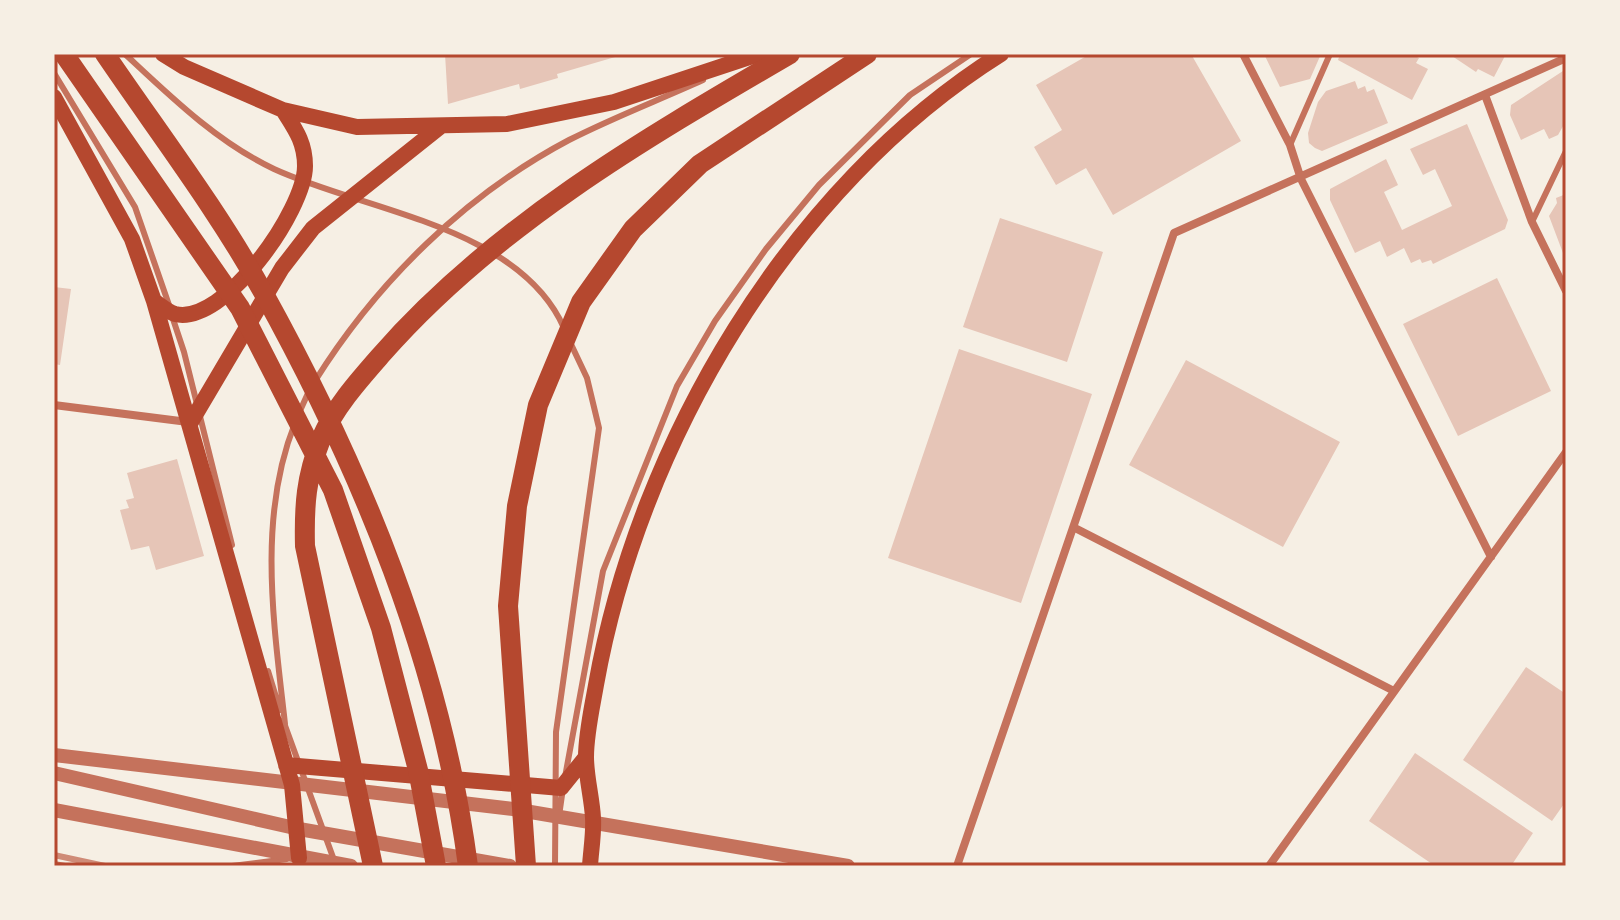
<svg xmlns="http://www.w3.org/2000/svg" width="1620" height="920" font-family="'DM Sans',sans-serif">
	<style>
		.building { fill: #e6c5b7 }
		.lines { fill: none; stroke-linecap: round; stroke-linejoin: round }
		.service { stroke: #c5725c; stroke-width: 6 }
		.minor { stroke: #c5725c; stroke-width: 8 }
		.tertiary { stroke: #c5725c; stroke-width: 14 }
		.secondary { stroke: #b5482f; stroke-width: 16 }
		.primary { stroke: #b5482f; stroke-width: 20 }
		.rail { stroke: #cf8b77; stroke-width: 6 }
		.neatline { fill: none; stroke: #b5482f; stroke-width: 3 }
	</style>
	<rect width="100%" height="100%" fill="#f6efe4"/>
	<!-- building -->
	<path class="building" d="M 445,54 L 622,54 L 622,55 L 557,74 L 558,78 L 520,89 L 519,84 L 448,104 Z
		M 1090,54 L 1191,54 L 1241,141 L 1113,215 L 1086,168 L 1056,185 L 1034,147 L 1062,130 L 1036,85 Z
		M 1264,54 L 1321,54 L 1310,79 L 1280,87 Z
		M 1340,54 L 1411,54 L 1419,58 L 1416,63 L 1428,69 L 1412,100 L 1338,60 Z
		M 1449,54 L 1506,54 L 1494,77 L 1478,69 L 1476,72 Z
		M 1566,69 L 1566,121 L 1558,135 L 1549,139 L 1544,129 L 1521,140 L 1510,115 L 1511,105 Z
		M 1355,81 L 1358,89 L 1365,86 L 1367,92 L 1374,89 L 1388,123 L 1322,151 L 1315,148 L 1309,143 L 1308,133 L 1318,102 L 1326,91 Z
		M 1467,124 L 1508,220 L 1505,229 L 1433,264 L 1431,260 L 1422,263 L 1420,259 L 1411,263 L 1404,248 L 1387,257 L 1380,241 L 1355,253 L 1330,200 L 1330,189 L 1386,159 L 1398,185 L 1384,192 L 1402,230 L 1452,206 L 1435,169 L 1423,175 L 1410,149 Z
		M 1566,194 L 1566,261 L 1549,216 L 1557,203 L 1556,198 Z
		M 1000,218 L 1103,252 L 1067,362 L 963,327 Z
		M 1497,278 L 1551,391 L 1458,436 L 1403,324 Z
		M 54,287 L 71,289 L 60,365 L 54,364 Z
		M 959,349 L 1092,394 L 1021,603 L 888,558 Z
		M 1186,360 L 1340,442 L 1283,547 L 1129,465 Z
		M 177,459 L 204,556 L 156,570 L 149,546 L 131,550 L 120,510 L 129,508 L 126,500 L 134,498 L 127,473 Z
		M 1526,667 L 1566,694 L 1566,801 L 1552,821 L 1463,760 Z
		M 1415,753 L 1533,833 L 1511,866 L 1435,866 L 1369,821 Z"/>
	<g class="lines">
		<!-- service -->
		<path class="service" d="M 125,54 C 170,96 217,142 274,169 C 365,211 519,226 564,328
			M 54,73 L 135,207 L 169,305
			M 1290,145 L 1330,54
			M 1532,222 L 1566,151
			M 172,316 L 184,352 L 232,545
			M 315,381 C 377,282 465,195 569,140 C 612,118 659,100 703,80
			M 299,413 L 309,391
			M 268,671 L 280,710
			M 283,720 L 334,860
			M 285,724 C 274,625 257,518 295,423
			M 565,777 L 603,571 L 677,386 L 715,321 L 766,249 L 819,185 L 910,95 L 971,54
			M 559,816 L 563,788
			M 54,864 L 65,866
			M 232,866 L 287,859
			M 555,866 L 556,732 L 599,428 L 587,378 L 570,342"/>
		<!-- minor -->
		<path class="minor" d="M 1243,54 L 1290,145 L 1301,179 L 1491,557
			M 1485,95 L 1532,222 L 1566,291
			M 54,405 L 188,422
			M 1075,528 L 1394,691
			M 957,866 L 1174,233 L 1566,58
			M 1269,866 L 1566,452"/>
		<!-- tertiary -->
		<path class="tertiary" d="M 54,755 L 513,809 L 848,866
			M 54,773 L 299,829 L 510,866
			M 54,810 L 351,866"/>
		<!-- secondary -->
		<path class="secondary" d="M 163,54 L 184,67 L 283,110 L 357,127 L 507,124 L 614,102 L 759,54
			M 54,97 L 132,239 L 154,301 L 292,785 L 299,858
			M 154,301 C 160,305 168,312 175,314 C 224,326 305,210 305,166 C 305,142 295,129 283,110
			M 191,422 L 282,268 L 313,228 L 441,126
			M 286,765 L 561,788 L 586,757
			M 590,866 C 591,850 594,833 593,818 C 592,798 586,777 586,757 C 586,734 592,708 596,685 C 639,443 789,187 1001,54"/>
		<!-- primary -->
		<path class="primary" d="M 64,54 L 240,308 L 333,490 L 381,628 L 418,770 L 436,866
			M 105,54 C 158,132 217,209 263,292 C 362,471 441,662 468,866
			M 373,866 L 305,546 C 304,505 306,477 321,439 C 334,408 359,380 381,355 C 494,226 644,139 790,54
			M 526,866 L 508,606 L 517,506 L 538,405 L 581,302 L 633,229 L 700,164 L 867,54"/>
		<!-- rail -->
		<path class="rail" d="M 54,855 L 105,866"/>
	</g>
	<!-- border -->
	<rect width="1620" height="920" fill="none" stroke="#f6efe4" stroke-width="112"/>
	<rect x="56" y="56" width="1508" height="808" class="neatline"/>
</svg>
